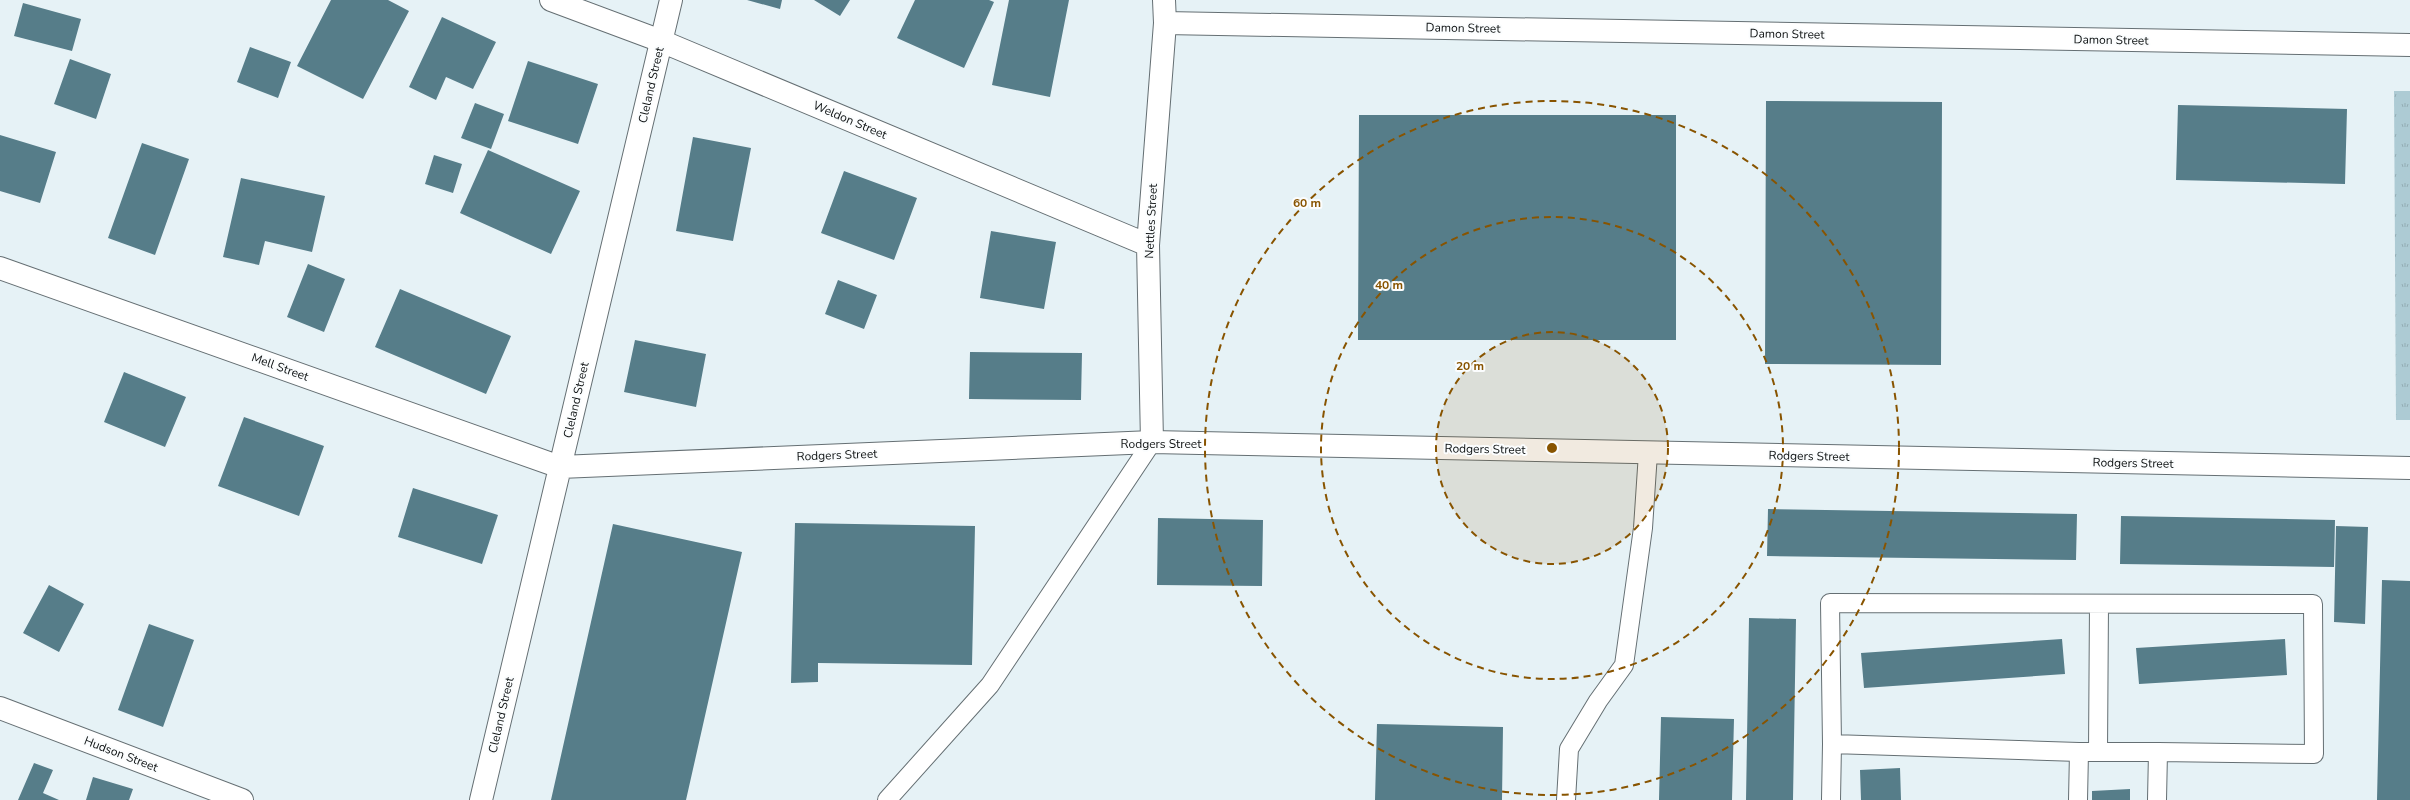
<svg xmlns="http://www.w3.org/2000/svg" width="2410" height="800" font-family="'Nunito Sans',sans-serif">
	<style>
		.grass { fill: url(#grass-tufts) }
		.building { fill: #567d89 }
		.lines { fill: none; stroke-linecap: round; stroke-linejoin: round }
		.service-casing { stroke: #656f73; stroke-width: 20 }
		.minor-casing { stroke: #656f73; stroke-width: 24 }
		.service { stroke: #fff; stroke-width: 18 }
		.minor { stroke: #fff; stroke-width: 22 }
		.ring { fill: none; stroke: #885400; stroke-width: 2; stroke-dasharray: 7 5 }
		.labels { text-anchor: middle; dominant-baseline: central; stroke-width: 4; stroke-linejoin: round; paint-order: stroke }
		.street-label { font-size: 12px; fill: #0e1213; stroke: #fbfdfe }
		.centre { fill: #885400; stroke: #fbfdfe; stroke-width: 2 }
		.ring-label { font-size: 12px; text-anchor: middle; font-weight: bold; fill: #885400; stroke: #fbfdfe; stroke-width: 4; stroke-linejoin: round; paint-order: stroke }
	</style>
	<defs>
		<pattern id="grass-tufts" width="24" height="20" patternUnits="userSpaceOnUse"><rect width="24" height="20" fill="#adcbd4"/><path d="M3 7l-1-3M5 7V3M7 7l1-3M15 17l-1-3M17 17v-4M19 17l1-3" fill="none" stroke="#94adb5"/></pattern>
	</defs>
	<rect width="100%" height="100%" fill="#e6f2f6"/>
	<!-- grass -->
	<path class="grass" d="M 2394,91 L 2410,91 L 2410,420 L 2396,420 Z"/>
	<!-- building -->
	<path class="building" d="M 331,0 L 388,0 L 409,11 L 363,99 L 297,66 Z
		M 747,0 L 782,0 L 780,9 Z
		M 814,0 L 850,0 L 840,16 Z
		M 915,0 L 989,0 L 994,2 L 964,68 L 897,38 Z
		M 1009,0 L 1069,0 L 1050,97 L 992,85 Z
		M 23,3 L 81,19 L 72,51 L 14,36 Z
		M 442,17 L 496,42 L 473,89 L 446,77 L 436,100 L 409,87 Z
		M 250,47 L 291,62 L 278,98 L 237,82 Z
		M 70,59 L 111,74 L 96,119 L 54,104 Z
		M 528,61 L 598,84 L 578,144 L 508,121 Z
		M 1766,101 L 1942,102 L 1941,365 L 1765,364 Z
		M 475,103 L 504,114 L 491,149 L 461,138 Z
		M 2178,105 L 2347,109 L 2345,184 L 2176,180 Z
		M 1359,115 L 1676,115 L 1676,340 L 1358,340 Z
		M 0,135 L 56,152 L 40,203 L 0,191 Z
		M 693,137 L 751,148 L 733,241 L 676,231 Z
		M 142,143 L 189,159 L 155,255 L 108,238 Z
		M 488,150 L 580,191 L 551,254 L 460,213 Z
		M 434,155 L 462,164 L 453,193 L 425,184 Z
		M 844,171 L 917,198 L 894,260 L 821,233 Z
		M 241,178 L 325,196 L 312,252 L 265,241 L 259,265 L 223,257 Z
		M 991,231 L 1056,242 L 1044,309 L 980,298 Z
		M 308,264 L 345,279 L 324,332 L 287,317 Z
		M 838,280 L 877,295 L 864,329 L 825,314 Z
		M 400,289 L 511,336 L 486,394 L 375,347 Z
		M 635,340 L 706,354 L 696,407 L 624,392 Z
		M 970,352 L 1082,353 L 1081,400 L 969,399 Z
		M 124,372 L 186,397 L 165,447 L 104,422 Z
		M 244,417 L 324,446 L 299,516 L 218,486 Z
		M 413,488 L 498,515 L 482,564 L 398,537 Z
		M 1768,509 L 2077,514 L 2076,560 L 1767,556 Z
		M 2121,516 L 2335,520 L 2334,567 L 2120,564 Z
		M 1158,518 L 1263,520 L 1262,586 L 1157,585 Z
		M 795,523 L 975,526 L 972,665 L 818,663 L 818,682 L 791,683 Z
		M 613,524 L 742,552 L 686,800 L 551,800 Z
		M 2336,526 L 2368,527 L 2365,624 L 2334,622 Z
		M 2382,580 L 2410,581 L 2410,800 L 2377,800 Z
		M 49,585 L 84,604 L 59,652 L 23,633 Z
		M 1749,618 L 1796,619 L 1793,800 L 1746,800 Z
		M 149,624 L 194,640 L 163,727 L 118,710 Z
		M 2062,639 L 2065,674 L 1864,688 L 1861,653 Z
		M 2285,639 L 2287,675 L 2139,684 L 2136,648 Z
		M 1661,717 L 1734,719 L 1732,800 L 1659,800 Z
		M 1377,724 L 1503,727 L 1502,800 L 1375,800 Z
		M 34,763 L 53,770 L 43,793 L 59,800 L 18,800 Z
		M 1900,768 L 1901,800 L 1861,800 L 1860,770 Z
		M 93,777 L 133,789 L 129,800 L 86,800 Z
		M 2130,789 L 2130,800 L 2092,800 L 2092,791 Z"/>
	<g class="lines">
		<defs>
			<path id="service" d="M 2098,751 L 2099,604
				M 2079,752 L 1832,744 L 1830,603 L 2313,604 L 2314,754 L 2158,752
				M 887,800 L 990,685 L 1152,442
				M 1566,800 L 1569,749 L 1598,701 L 1624,665 L 1643,528 L 1648,453
				M 1831,800 L 1832,744
				M 2078,800 L 2079,752 L 2158,752 L 2157,800"/>
			<path id="minor" d="M 551,0 L 661,41 L 1148,245
				M 1165,23 L 2410,45
				M 0,268 L 560,467 L 1152,442 L 2410,468
				M 1152,442 L 1148,245 L 1165,23 L 1164,0
				M 0,708 L 242,800
				M 481,800 L 671,0"/>
		</defs>
		<!-- service casing -->
		<use href="#service" class="service-casing"/>
		<!-- minor casing -->
		<use href="#minor" class="minor-casing"/>
		<!-- service -->
		<use href="#service" class="service"/>
		<!-- minor -->
		<use href="#minor" class="minor"/>
	</g>
	<!-- distance rings -->
	<circle cx="1552" cy="448" r="116" fill="#885400" fill-opacity=".12"/>
	<g class="ring">
		<circle cx="1552" cy="448" r="116"/>
		<circle cx="1552" cy="448" r="231"/>
		<circle cx="1552" cy="448" r="347"/>
	</g>
	<g class="labels">
		<!-- street labels -->
		<g class="street-label">
			<text transform="translate(1463 28) rotate(1)">Damon Street</text>
			<text transform="translate(1787 34) rotate(1)">Damon Street</text>
			<text transform="translate(2111 40) rotate(1)">Damon Street</text>
			<text transform="translate(651 85) rotate(-77)">Cleland Street</text>
			<text transform="translate(850 120) rotate(23)">Weldon Street</text>
			<text transform="translate(1151 221) rotate(-87)">Nettles Street</text>
			<text transform="translate(280 367) rotate(20)">Mell Street</text>
			<text transform="translate(576 400) rotate(-77)">Cleland Street</text>
			<text x="1161" y="444">Rodgers Street</text>
			<text transform="translate(1485 449) rotate(1)">Rodgers Street</text>
			<text transform="translate(837 455) rotate(-2)">Rodgers Street</text>
			<text transform="translate(1809 456) rotate(1)">Rodgers Street</text>
			<text transform="translate(2133 463) rotate(1)">Rodgers Street</text>
			<text transform="translate(501 715) rotate(-77)">Cleland Street</text>
			<text transform="translate(121 754) rotate(21)">Hudson Street</text>
		</g>
	</g>
	<circle cx="1552" cy="448" r="6" class="centre"/>
	<g class="ring-label">
		<text x="1307" y="207">60 m</text>
		<text x="1389" y="289">40 m</text>
		<text x="1470" y="370">20 m</text>
	</g>
</svg>
